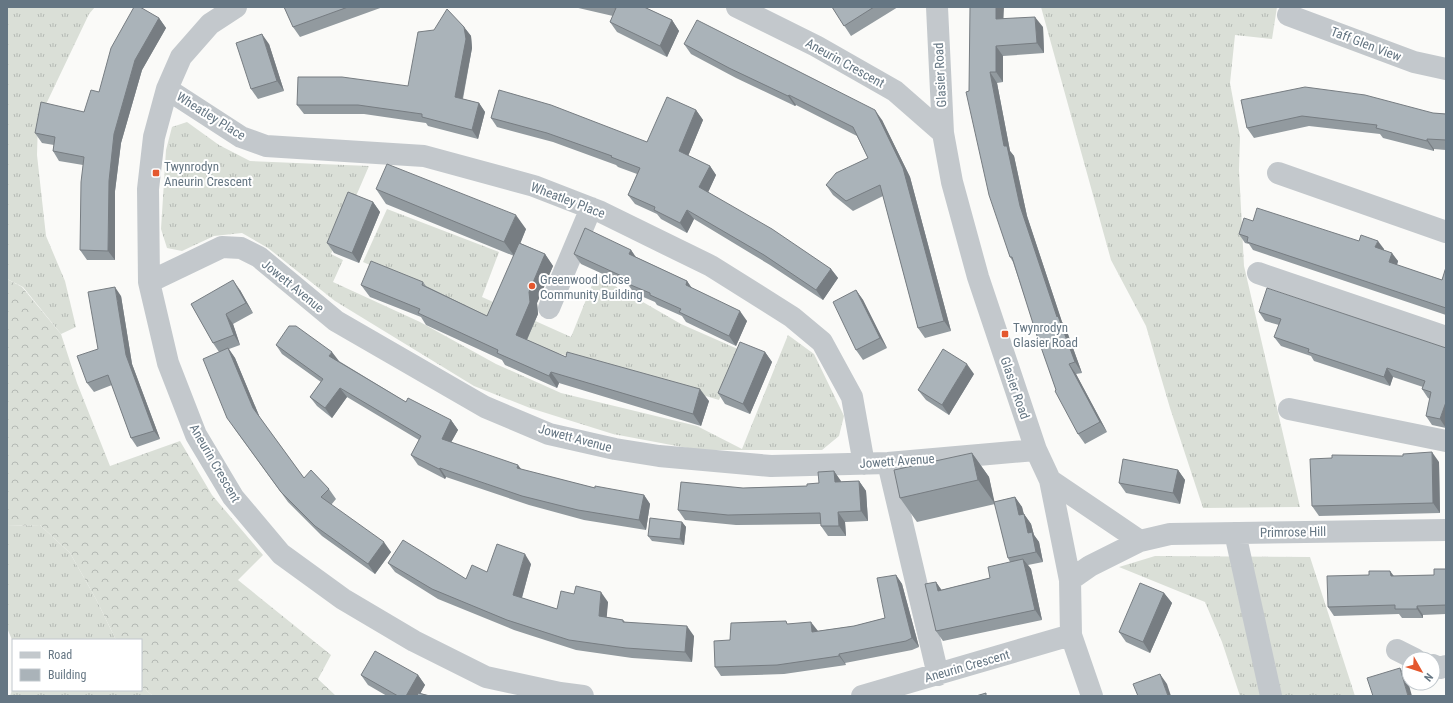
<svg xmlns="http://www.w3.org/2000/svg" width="1453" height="703" font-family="'Roboto Condensed',sans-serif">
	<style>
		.grass { fill: url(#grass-tufts) }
		.forest { fill: url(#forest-crowns) }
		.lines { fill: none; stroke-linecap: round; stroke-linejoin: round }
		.minor { stroke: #c3c8cc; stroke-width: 22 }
		.wall { fill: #929a9f }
		.shaded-wall { fill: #777d82 }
		.building { fill: #aab3b9; stroke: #777d82 }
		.poi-dot { fill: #e4572e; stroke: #fff; stroke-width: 1.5 }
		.labels { text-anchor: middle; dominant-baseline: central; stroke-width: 4; stroke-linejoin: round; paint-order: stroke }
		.street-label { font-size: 13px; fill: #657683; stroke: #fff }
		.poi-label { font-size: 13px; fill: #657683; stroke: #fff; text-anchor: start }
	</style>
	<defs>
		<pattern id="grass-tufts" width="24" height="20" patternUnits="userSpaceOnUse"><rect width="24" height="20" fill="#dadfd7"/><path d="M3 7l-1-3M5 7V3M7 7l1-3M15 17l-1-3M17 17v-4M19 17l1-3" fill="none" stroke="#b4b9b4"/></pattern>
		<pattern id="forest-crowns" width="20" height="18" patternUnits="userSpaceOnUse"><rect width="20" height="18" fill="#dadfd7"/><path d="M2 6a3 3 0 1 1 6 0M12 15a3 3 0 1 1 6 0" fill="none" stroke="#b4b9b4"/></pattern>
	</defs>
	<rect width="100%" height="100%" fill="#fafaf8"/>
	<!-- grass -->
	<path class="grass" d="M 7,7 L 95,7 L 89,14 L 38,121 L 37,155 L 46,236 L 65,281 L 76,327 L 61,334 L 23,287 L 7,279 Z
		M 1041,7 L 1277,7 L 1272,39 L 1235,35 L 1230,83 L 1240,137 L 1239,170 L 1244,266 L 1300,507 L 1203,508 L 1170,408 L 1146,326 L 1111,260 Z
		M 187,122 L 219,145 L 250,161 L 369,166 L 331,254 L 343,260 L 333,282 L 420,322 L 496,364 L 561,393 L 697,426 L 742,449 L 788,335 L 814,354 L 844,416 L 839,436 L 822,450 L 698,450 L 613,434 L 530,408 L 474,386 L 335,301 L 268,248 L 242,233 L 214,236 L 182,251 L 167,248 L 161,229 L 166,150 L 172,127 Z
		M 387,209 L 499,252 L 482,297 L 571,337 L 596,275 L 681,324 L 740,350 L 719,400 L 580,358 C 528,351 479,315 433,293 C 410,281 386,272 363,262 Z
		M 40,525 L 70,553 L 96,599 L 116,640 L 13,640 L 13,642 L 7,628 L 7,526 Z
		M 1155,556 L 1310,557 L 1355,696 L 1240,696 L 1222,642 L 1205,602 L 1119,567 Z
		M 141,686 L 153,696 L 10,696 L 13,687 L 13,690 L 141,690 Z"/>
	<!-- forest -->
	<path class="forest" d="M 7,279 L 22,287 L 61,334 L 77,383 L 110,466 L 180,441 L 212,495 L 263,555 L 238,580 L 331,655 L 318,679 L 336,696 L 153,696 L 141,686 L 141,640 L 116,640 L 96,599 L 70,553 L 40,525 L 7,526 Z"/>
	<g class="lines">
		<!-- minor -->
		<path class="minor" d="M 236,7 L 210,24 L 181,57 L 167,89 L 154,137 L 148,189 L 149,282 L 168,363 L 196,435 L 233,497 L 281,554 L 343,599 L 414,641 L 486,677 L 560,693 L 583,696
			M 737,7 L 816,46 L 895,91 L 943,133
			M 937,7 L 943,133 L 952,182 L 978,277 L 1036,450 L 1050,480 L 1070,580 L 1071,635 L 1092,696
			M 1288,15 L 1414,62 L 1446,69
			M 167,89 L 241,137 L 266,146 L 424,156 L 534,186 L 601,212 L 711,266 L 792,317 L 822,342 L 852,397 L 864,464
			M 1278,173 L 1446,232
			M 1258,273 L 1446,337
			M 149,282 L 222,247 L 241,248 L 259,257 L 336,321 L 485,407 L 549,434 L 615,449 L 659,456 L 771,466 L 888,463 L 1036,450
			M 549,308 L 591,208
			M 1289,409 L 1446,441
			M 888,463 L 938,675
			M 1050,480 L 1140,541
			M 1235,533 L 1271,696
			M 1070,580 L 1090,566 L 1140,541 L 1170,534 L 1446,530
			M 1397,650 L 1415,659
			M 1433,665 L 1440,668 L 1446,666
			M 862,696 L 1071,635"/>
	</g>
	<!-- wall -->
	<path class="wall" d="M 284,7 L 383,7 L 300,37 L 293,27 Z
		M 574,7 L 644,7 L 672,20 L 679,31 L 667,57 L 617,32 L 610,22 L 613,16 Z
		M 832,7 L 898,7 L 851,36 Z
		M 159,18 L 166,28 L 142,70 L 121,143 L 115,191 L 115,260 L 87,260 L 80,250 L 83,165 L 59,161 L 53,151 L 54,145 L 42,143 L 35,133 L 84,112 L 99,92 Z
		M 1003,19 L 1043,27 L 1044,53 L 1003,56 L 1003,82 L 997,83 L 1010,151 L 1014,156 L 1027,216 L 1062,322 L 1065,326 L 1082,373 L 1076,374 L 1107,432 L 1085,444 L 1078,434 L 1056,390 L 1013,262 L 1010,257 L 969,91 Z
		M 464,27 L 471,36 L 472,48 L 463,99 L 479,103 L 485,112 L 478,139 L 428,126 L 426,123 L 364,114 L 304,114 L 297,105 L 408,86 Z
		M 269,44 L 284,91 L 258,99 L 251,89 Z
		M 684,44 L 882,120 L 910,177 L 951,331 L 925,338 L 918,328 L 883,196 L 853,211 L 833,195 L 826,185 L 868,158 L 857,136 L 796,105 L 795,106 L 736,78 L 691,54 Z
		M 1241,100 L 1446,114 L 1446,150 L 1434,149 L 1434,151 L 1383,138 L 1380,134 L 1309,126 L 1254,138 L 1247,128 Z
		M 696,110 L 703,120 L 688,156 L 710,166 L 716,175 L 708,192 L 831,269 L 838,278 L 823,300 L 770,265 L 694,219 L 687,233 L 661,219 L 657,214 L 635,204 L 628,195 L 637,174 L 618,167 L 616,165 L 553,142 L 497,127 L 491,118 L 647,142 Z
		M 376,189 L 526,229 L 520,243 L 545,254 L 553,266 L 537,303 L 538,314 L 527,340 L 566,357 L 709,401 L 701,426 L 559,383 L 557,388 L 505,365 L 502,360 L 426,325 L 421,317 L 370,297 L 361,285 L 423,282 L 426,286 L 487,316 L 514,256 L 386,204 Z
		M 373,202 L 380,212 L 359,263 L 334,253 L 327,243 Z
		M 1253,221 L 1359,241 L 1384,249 L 1384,250 L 1398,261 L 1397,265 L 1442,280 L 1446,267 L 1446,315 L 1253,250 L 1249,244 L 1245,243 L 1239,234 Z
		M 631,250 L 636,257 L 687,281 L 692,288 L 747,321 L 736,346 L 686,322 L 682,316 L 657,305 L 655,302 L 634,293 L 629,286 L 581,264 L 574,254 Z
		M 240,290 L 253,313 L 233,324 L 240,345 L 229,349 L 235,358 L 260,418 L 304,478 L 329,489 L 336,499 L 331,505 L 391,552 L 375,574 L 322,536 L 288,502 L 234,428 L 219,352 L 213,343 L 191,304 Z
		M 856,290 L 863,300 L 887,348 L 863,360 L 856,350 Z
		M 121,296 L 132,364 L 160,439 L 137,447 L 131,438 L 112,385 L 94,392 L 87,383 L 98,349 Z
		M 1259,312 L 1446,348 L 1446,428 L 1432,425 L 1426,416 L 1430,399 L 1428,398 L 1422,389 L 1423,387 L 1393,377 L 1390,386 L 1314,361 L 1311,356 L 1281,346 L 1274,337 L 1279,325 L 1265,321 Z
		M 276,345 L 339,361 L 406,402 L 451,420 L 458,430 L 451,442 L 522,470 L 595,488 L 644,495 L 650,504 L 646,530 L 584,520 L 529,505 L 446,477 L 445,479 L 418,465 L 411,455 L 419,440 L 347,397 L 332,418 L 317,406 L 310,397 L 321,382 L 282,354 Z
		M 765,352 L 772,362 L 750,414 L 725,404 L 718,393 Z
		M 974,374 L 949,415 L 926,400 L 918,390 Z
		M 972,453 L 989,477 L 994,502 L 1015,497 L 1022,507 L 1024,514 L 1031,524 L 1034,535 L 1039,542 L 1043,562 L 1028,565 L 1031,569 L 1042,620 L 943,641 L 936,631 L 936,582 L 941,590 L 990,578 L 1010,562 L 1008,558 L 995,504 L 917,522 L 900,498 Z
		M 1439,462 L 1440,513 L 1319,516 L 1312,506 Z
		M 1178,470 L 1185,480 L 1180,504 L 1126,493 L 1119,483 Z
		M 834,471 L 841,482 L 859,481 L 866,491 L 868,521 L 845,522 L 846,536 L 828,536 L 821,526 L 821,524 L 736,525 L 685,520 L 678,510 L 743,488 L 807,486 L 819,483 Z
		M 682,522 L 686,527 L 684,545 L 652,541 L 648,536 Z
		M 388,563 L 466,579 L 487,572 L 531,564 L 522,598 L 557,609 L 608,602 L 606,617 L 623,620 L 625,622 L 694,636 L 692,662 L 632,658 L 576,650 L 514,630 L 438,599 L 395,572 Z
		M 1446,569 L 1446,614 L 1423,615 L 1423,618 L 1402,618 L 1399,614 L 1334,616 L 1328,607 L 1369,575 L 1390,571 L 1394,576 L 1434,575 Z
		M 896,575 L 902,584 L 919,647 L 912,650 L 845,663 L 846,665 L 784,674 L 721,676 L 715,667 L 730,640 L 788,624 L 818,631 L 854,626 L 885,618 Z
		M 1164,593 L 1172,603 L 1150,653 L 1126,642 L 1119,632 Z
		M 361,675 L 418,675 L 425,685 L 420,693 L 430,696 L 387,696 L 368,685 Z"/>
	<!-- shaded-wall -->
	<path class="shaded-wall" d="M 996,7 L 1004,7 L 1003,29 L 996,19 Z
		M 1035,17 L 1043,27 L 1044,53 L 1037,43 Z
		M 159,18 L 166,28 L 142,70 L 121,143 L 115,191 L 115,260 L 108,251 L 109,181 L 114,134 L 135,60 Z
		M 672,20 L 679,31 L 667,57 L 660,46 Z
		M 464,27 L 471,36 L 472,48 L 461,106 L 455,97 Z
		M 262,34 L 269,44 L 284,91 L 277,81 Z
		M 996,46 L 1003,56 L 1003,82 L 996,72 Z
		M 990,72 L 997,83 L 1010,151 L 1014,156 L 1027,216 L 1062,322 L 1065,326 L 1082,373 L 1075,362 L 1057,317 L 1020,206 L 1004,146 Z
		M 789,95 L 796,105 L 795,106 L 788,96 Z
		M 479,103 L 485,112 L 478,139 L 472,130 Z
		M 696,110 L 703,120 L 686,161 L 679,151 Z
		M 875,110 L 882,120 L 910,177 L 951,331 L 944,321 Z
		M 1427,139 L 1434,149 L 1434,151 L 1427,141 Z
		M 710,166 L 716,175 L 706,197 L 699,187 Z
		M 373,202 L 380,212 L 359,263 L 352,253 Z
		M 687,210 L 694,219 L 687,233 L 680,223 Z
		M 516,215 L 526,229 L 515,257 L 504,242 Z
		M 1378,241 L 1384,249 L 1381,256 L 1375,247 Z
		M 631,250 L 638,261 L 629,254 Z
		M 1392,253 L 1398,261 L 1395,271 L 1389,262 Z
		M 545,254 L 553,266 L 537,303 L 538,314 L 524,346 L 516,335 L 529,292 Z
		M 831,269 L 838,278 L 823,300 L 816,290 Z
		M 233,280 L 240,290 L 253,313 L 246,303 Z
		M 687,281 L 694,292 L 686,285 Z
		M 115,287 L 121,296 L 132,364 L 160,439 L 154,431 L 126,355 Z
		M 856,290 L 863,300 L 887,348 L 880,338 Z
		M 740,311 L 747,321 L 736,346 L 729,336 Z
		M 226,314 L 233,324 L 240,345 L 234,335 Z
		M 228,348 L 235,358 L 260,418 L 253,408 Z
		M 332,352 L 339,361 L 336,365 L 329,356 Z
		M 765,352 L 772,362 L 750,414 L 743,404 Z
		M 967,364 L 974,374 L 949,415 L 942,405 Z
		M 1069,364 L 1076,374 L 1107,432 L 1100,422 Z
		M 1387,368 L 1393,377 L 1390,386 L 1384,377 Z
		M 551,372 L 559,383 L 557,388 L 549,376 Z
		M 340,388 L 347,397 L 332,418 L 325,408 Z
		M 700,389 L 709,401 L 701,426 L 693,414 Z
		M 1446,402 L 1446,428 L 1440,419 Z
		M 451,420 L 458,430 L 448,448 L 442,439 Z
		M 1432,452 L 1439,462 L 1440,513 L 1433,503 Z
		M 972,453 L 989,477 L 995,504 L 978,480 Z
		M 518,465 L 525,474 L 517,468 Z
		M 440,468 L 446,477 L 445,479 L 439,469 Z
		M 1178,470 L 1185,480 L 1180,504 L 1173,493 Z
		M 834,471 L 841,481 L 842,492 L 835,482 Z
		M 859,481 L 866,491 L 868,521 L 861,511 Z
		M 644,495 L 650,504 L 646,530 L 639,520 Z
		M 1015,497 L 1022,507 L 1026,525 L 1019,515 Z
		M 838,512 L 845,522 L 846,536 L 839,526 Z
		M 1024,514 L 1031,524 L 1034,535 L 1039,542 L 1043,562 L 1036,552 L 1028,533 Z
		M 682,522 L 686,527 L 684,545 L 680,539 Z
		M 384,542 L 391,552 L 375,574 L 368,564 Z
		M 525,554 L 531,564 L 520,604 L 513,595 Z
		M 1023,559 L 1031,569 L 1042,620 L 1035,610 Z
		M 1390,571 L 1396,580 L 1391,576 Z
		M 896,575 L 902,584 L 919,647 L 912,638 Z
		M 936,582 L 943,592 L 938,591 Z
		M 601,592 L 608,602 L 606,626 L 599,616 Z
		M 1164,593 L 1172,603 L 1150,653 L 1143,642 Z
		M 1417,606 L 1423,615 L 1423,618 L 1417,609 Z
		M 811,622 L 818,631 L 812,632 Z
		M 687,626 L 694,636 L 692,662 L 685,652 Z
		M 839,654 L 845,663 L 846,665 L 839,656 Z
		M 1400,668 L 1407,678 L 1412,696 L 1408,696 Z
		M 1160,674 L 1167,684 L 1171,696 L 1168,696 Z
		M 418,675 L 425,685 L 419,696 L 406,696 Z"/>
	<!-- building -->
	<path class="building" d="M 134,7 L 140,7 L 159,18 L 135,60 L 114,134 L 109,181 L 108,251 L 80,250 L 81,182 L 84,157 L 53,151 L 55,137 L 35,133 L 41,102 L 84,112 L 91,90 L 99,92 L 111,48 Z
		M 284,7 L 348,7 L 293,27 Z
		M 611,7 L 644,7 L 672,20 L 660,46 L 610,22 L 616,8 Z
		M 832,7 L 874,7 L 844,26 Z
		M 970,7 L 996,7 L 996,19 L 1035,17 L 1037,43 L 996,46 L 996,72 L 990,72 L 1004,146 L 1007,146 L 1020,206 L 1057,317 L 1058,316 L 1075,362 L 1069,364 L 1100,422 L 1078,434 L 1055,391 L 1056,390 L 1036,333 L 1012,257 L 1010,257 L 989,195 L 966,92 L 969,91 Z
		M 447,9 L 464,27 L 466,39 L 455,97 L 479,103 L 472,130 L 422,117 L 422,114 L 358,105 L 297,105 L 298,77 L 342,77 L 408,86 L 418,32 L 434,30 Z
		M 697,20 L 875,110 L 903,168 L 944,321 L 918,328 L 880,185 L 846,201 L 826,185 L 836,173 L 868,158 L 853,127 L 789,95 L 788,96 L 729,68 L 684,44 Z
		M 262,34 L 277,81 L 251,89 L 236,43 Z
		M 1305,87 L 1365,95 L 1433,113 L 1446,114 L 1446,140 L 1427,139 L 1427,141 L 1376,128 L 1377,125 L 1302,116 L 1247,128 L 1241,100 Z
		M 499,90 L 551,105 L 647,142 L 667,97 L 696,110 L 679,151 L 710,166 L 699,187 L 772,229 L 831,269 L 816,290 L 764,255 L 687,210 L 680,223 L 654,210 L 655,207 L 628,195 L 640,168 L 611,157 L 612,156 L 547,133 L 491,118 Z
		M 387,164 L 516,215 L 504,242 L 376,189 Z
		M 348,192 L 373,202 L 352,253 L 327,243 Z
		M 1257,208 L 1359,241 L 1361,235 L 1378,241 L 1375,247 L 1392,253 L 1389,262 L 1442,280 L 1446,267 L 1446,308 L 1247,242 L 1248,237 L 1239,234 L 1244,218 L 1253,221 Z
		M 585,228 L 631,250 L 629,254 L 687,281 L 686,285 L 740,311 L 729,336 L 679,312 L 681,309 L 650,295 L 650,293 L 626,283 L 628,279 L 574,254 Z
		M 519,243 L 545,254 L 529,292 L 530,302 L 516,335 L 566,357 L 567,352 L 700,389 L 693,414 L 551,372 L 549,376 L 497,353 L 498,350 L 418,313 L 420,309 L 361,285 L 371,261 L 423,282 L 422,285 L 487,316 Z
		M 233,280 L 246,303 L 226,314 L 234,335 L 213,343 L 191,304 Z
		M 115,287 L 126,355 L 154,431 L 131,438 L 108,375 L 87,383 L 77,356 L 98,349 L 88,292 Z
		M 1267,288 L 1446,348 L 1446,402 L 1440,419 L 1426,416 L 1431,392 L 1422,389 L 1425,381 L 1387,368 L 1384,377 L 1308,352 L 1309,349 L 1274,337 L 1281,319 L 1259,312 Z
		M 856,290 L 880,338 L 856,350 L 833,302 Z
		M 289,326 L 296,326 L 332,352 L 329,356 L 406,402 L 408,398 L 451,420 L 442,439 L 518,465 L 517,468 L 595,488 L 595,486 L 644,495 L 639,520 L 578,510 L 522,496 L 440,468 L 439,469 L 411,455 L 421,436 L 340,388 L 325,408 L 310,397 L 323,379 L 276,345 Z
		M 740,342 L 765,352 L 743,404 L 718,393 Z
		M 228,348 L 253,408 L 304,478 L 311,470 L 329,489 L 321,497 L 384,542 L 368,564 L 315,526 L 281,492 L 227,418 L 203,359 Z
		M 943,349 L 967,364 L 942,405 L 918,390 Z
		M 1432,452 L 1433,503 L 1312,506 L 1310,459 L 1332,458 L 1332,455 L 1403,456 L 1403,454 Z
		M 972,453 L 978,480 L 900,498 L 894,470 Z
		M 1123,459 L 1178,470 L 1173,493 L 1119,483 Z
		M 834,471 L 835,482 L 859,481 L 861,511 L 838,512 L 839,526 L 821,526 L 820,513 L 728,515 L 678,510 L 681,482 L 743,488 L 807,486 L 807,484 L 819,483 L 818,472 Z
		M 1015,497 L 1019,515 L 1024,514 L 1028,533 L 1032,532 L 1036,552 L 1008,558 L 994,502 Z
		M 650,518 L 682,522 L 680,539 L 648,536 Z
		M 403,540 L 466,579 L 472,565 L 487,572 L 497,544 L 525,554 L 513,595 L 557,609 L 561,591 L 574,594 L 576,586 L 601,592 L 599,616 L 623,620 L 623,622 L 687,626 L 685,652 L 626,648 L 569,640 L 507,620 L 432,589 L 388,563 Z
		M 1023,559 L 1035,610 L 936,631 L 925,584 L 936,582 L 938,591 L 990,578 L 988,567 Z
		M 1434,569 L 1446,569 L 1446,605 L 1417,606 L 1417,609 L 1395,609 L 1395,605 L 1328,607 L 1327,576 L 1369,575 L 1369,571 L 1390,571 L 1391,576 L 1434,575 Z
		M 896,575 L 912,638 L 906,641 L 839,654 L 839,656 L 777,665 L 715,667 L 714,641 L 730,640 L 731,623 L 786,621 L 787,624 L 811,622 L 812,632 L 854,626 L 885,618 L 877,578 Z
		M 1140,583 L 1164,593 L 1143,642 L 1119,632 Z
		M 375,651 L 418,675 L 406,696 L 398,696 L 361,675 Z
		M 1400,668 L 1408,696 L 1373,696 L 1367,678 Z
		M 1160,674 L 1168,696 L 1138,696 L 1133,684 Z
		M 418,693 L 430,696 L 417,696 Z
		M 986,693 L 986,696 L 976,696 Z"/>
	<!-- markers -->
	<g class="poi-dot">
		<rect x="152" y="169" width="8" height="8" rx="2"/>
		<circle cx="532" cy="286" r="4"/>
		<rect x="1001" y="330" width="8" height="8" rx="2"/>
	</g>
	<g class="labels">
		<!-- street labels -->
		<g class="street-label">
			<text transform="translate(1366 44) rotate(21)">Taff Glen View</text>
			<text transform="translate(845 63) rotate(29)">Aneurin Crescent</text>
			<text transform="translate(940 75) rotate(-93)">Glasier Road</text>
			<text transform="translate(211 116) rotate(32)">Wheatley Place</text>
			<text transform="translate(568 200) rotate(21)">Wheatley Place</text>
			<text transform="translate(293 286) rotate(39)">Jowett Avenue</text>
			<text transform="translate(1015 388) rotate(71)">Glasier Road</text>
			<text transform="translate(575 438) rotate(15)">Jowett Avenue</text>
			<text transform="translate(897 461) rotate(-4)">Jowett Avenue</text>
			<text transform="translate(215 463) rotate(60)">Aneurin Crescent</text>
			<text transform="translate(1293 532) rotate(-1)">Primrose Hill</text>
			<text transform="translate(967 666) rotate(-16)">Aneurin Crescent</text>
		</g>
		<!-- poi labels -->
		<g class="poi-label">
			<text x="164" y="166">Twynrodyn<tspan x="164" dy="15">Aneurin Crescent</tspan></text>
			<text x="540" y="279">Greenwood Close<tspan x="540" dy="15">Community Building</tspan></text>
			<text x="1013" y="327">Twynrodyn<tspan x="1013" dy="15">Glasier Road</tspan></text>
		</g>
	</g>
	<!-- border -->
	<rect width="1453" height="703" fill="none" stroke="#657683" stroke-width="16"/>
	<!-- legend -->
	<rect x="12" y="639" width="130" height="52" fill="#ffffff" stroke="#c1c8cd"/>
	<rect x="20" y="652" width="20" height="6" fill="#c3c8cc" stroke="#c1c8cd"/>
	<text x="48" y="659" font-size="12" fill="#657683">Road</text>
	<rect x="20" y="669" width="20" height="12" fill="#aab3b9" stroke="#c1c8cd"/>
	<text x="48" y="679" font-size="12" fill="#657683">Building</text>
	<!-- north arrow -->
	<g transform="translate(1421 671) rotate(129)"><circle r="19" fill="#ffffff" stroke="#c1c8cd"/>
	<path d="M0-3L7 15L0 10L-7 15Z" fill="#e4572e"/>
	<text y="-6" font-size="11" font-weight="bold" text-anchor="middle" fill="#657683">N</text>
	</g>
</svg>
